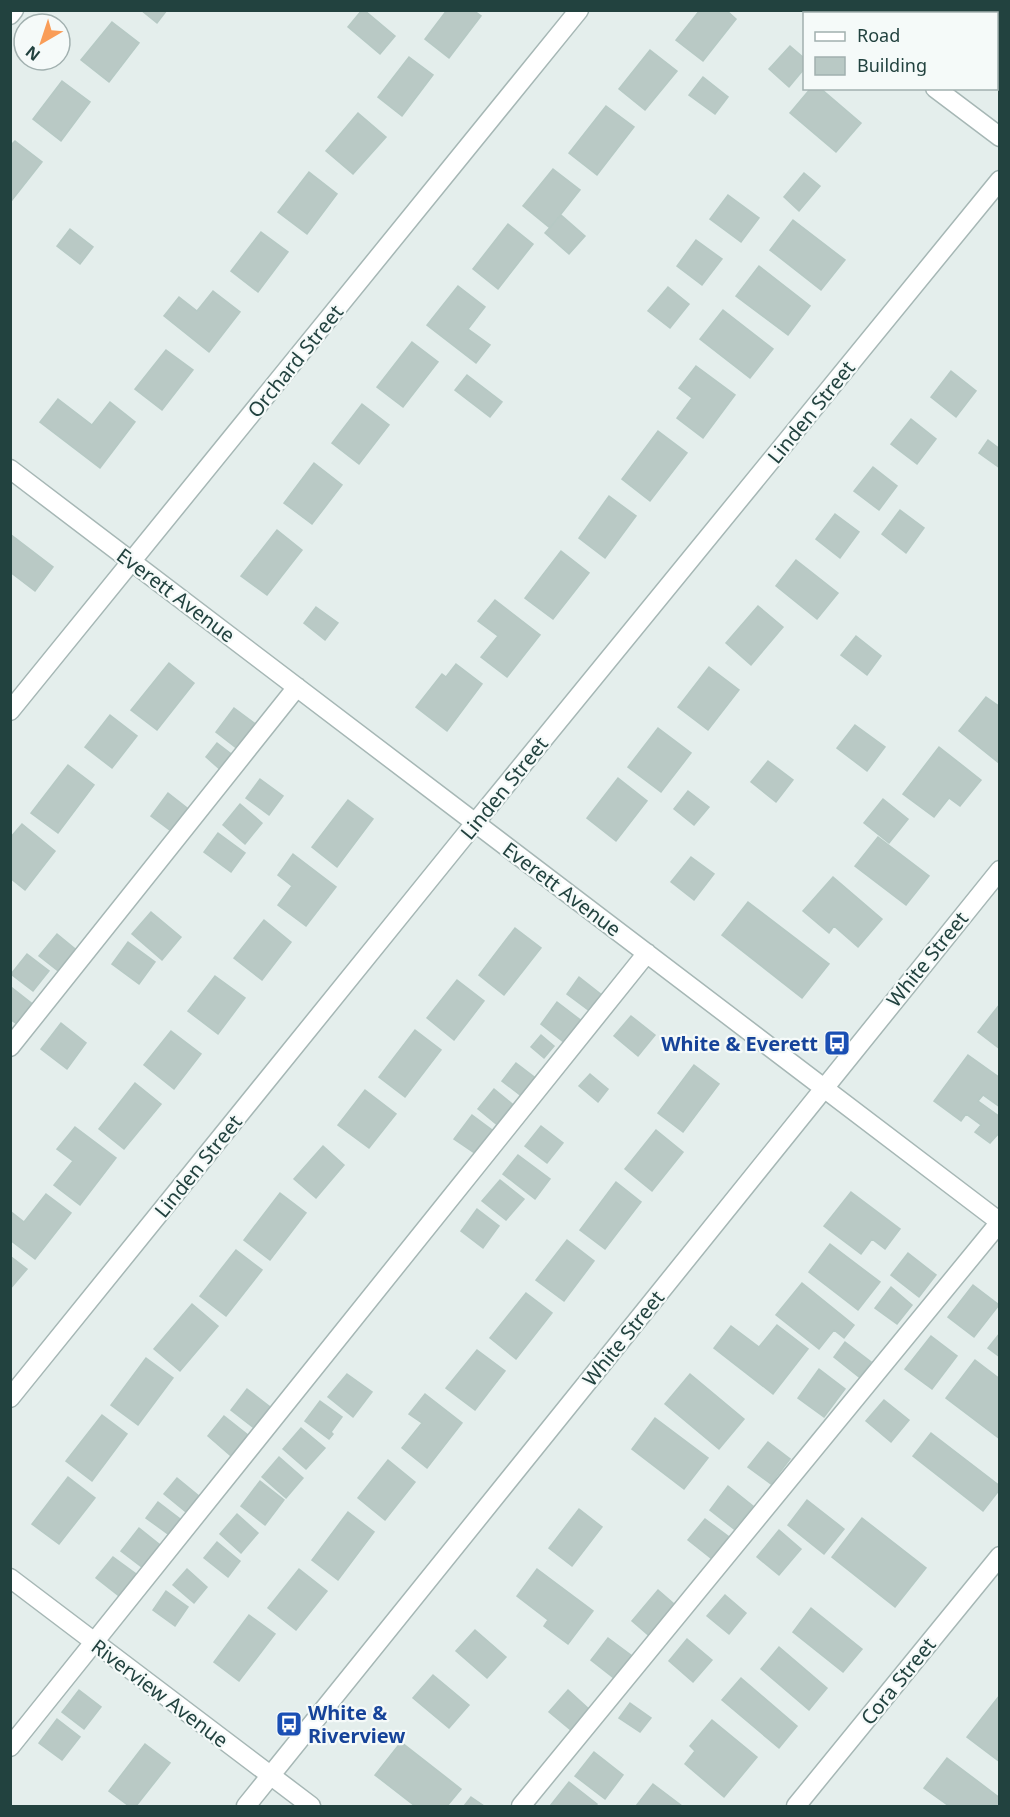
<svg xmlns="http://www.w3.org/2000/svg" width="1010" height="1817" font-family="'Noto Sans',sans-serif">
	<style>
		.building { fill: #b9c9c5; stroke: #b6c9c4; stroke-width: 1.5 }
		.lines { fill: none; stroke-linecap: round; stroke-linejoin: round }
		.minor-casing { stroke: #a6b7b5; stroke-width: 21 }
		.minor { stroke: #fff; stroke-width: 18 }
		.labels { text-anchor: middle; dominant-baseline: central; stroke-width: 4.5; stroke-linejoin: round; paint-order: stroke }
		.street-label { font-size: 20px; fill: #22423f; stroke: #f5faf9 }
		.transit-label { font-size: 20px; font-weight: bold; fill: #164399; stroke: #f5faf9; text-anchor: end }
	</style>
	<rect width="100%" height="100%" fill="#e4eeec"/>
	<!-- building -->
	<path class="building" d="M 141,10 L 167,10 L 157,23 Z
		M 362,10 L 364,10 L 395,36 L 380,54 L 348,27 Z
		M 447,10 L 473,10 L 481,16 L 449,58 L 425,39 Z
		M 700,10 L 726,10 L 736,19 L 703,61 L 676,40 Z
		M 976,10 L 1000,10 L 1000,46 L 996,43 L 996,14 L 973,14 Z
		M 112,22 L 139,43 L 109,82 L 81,60 Z
		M 790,46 L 804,58 L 804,69 L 789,87 L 769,69 Z
		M 650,50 L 677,71 L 645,110 L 619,89 Z
		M 409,57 L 433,75 L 402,116 L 378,97 Z
		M 703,77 L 728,97 L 715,114 L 689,95 Z
		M 62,81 L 90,102 L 61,141 L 33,119 Z
		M 811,88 L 820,88 L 861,123 L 836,152 L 790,113 Z
		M 606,106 L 634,127 L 597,175 L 569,153 Z
		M 358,113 L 386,137 L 353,174 L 326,151 Z
		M 15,141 L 42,162 L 12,200 L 10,199 L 10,146 Z
		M 553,169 L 580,190 L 550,228 L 523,206 Z
		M 309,172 L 337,194 L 307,234 L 278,212 Z
		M 804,173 L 820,186 L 799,211 L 784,197 Z
		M 728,195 L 759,218 L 741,242 L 710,219 Z
		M 561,215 L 585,236 L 569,254 L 545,233 Z
		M 793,220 L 845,260 L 821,290 L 770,250 Z
		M 508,224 L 533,244 L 498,289 L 473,269 Z
		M 70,229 L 93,247 L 80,264 L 57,246 Z
		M 261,232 L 288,252 L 258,292 L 231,271 Z
		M 696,240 L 722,259 L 702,285 L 677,266 Z
		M 759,266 L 810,306 L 788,335 L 736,296 Z
		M 458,286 L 485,307 L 468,329 L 490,345 L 476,363 L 427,325 Z
		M 668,287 L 689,304 L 670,328 L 648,311 Z
		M 213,291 L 240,312 L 209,352 L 164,316 L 179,297 L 197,311 Z
		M 723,310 L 773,349 L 750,378 L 700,339 Z
		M 412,342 L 438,362 L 403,407 L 377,387 Z
		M 166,350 L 193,370 L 162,410 L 135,389 Z
		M 696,366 L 735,395 L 703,438 L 677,418 L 692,398 L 679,388 Z
		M 951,371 L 976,391 L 956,417 L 931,397 Z
		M 467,375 L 502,402 L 490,417 L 455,390 Z
		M 58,399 L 92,425 L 110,402 L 135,422 L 100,468 L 40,422 Z
		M 362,404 L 389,425 L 359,464 L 332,443 Z
		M 911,419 L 936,439 L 917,464 L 891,444 Z
		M 658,431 L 687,453 L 650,501 L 622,479 Z
		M 988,440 L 1000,449 L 1000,468 L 979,453 Z
		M 314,463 L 342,485 L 312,524 L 284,503 Z
		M 873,467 L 897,486 L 879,510 L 854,491 Z
		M 609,496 L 636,516 L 605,558 L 579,538 Z
		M 900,510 L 924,528 L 906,553 L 882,534 Z
		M 835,514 L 859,532 L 840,558 L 816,539 Z
		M 277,530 L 302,550 L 267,595 L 241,576 Z
		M 10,534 L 53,567 L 35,591 L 10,572 Z
		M 561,551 L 589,573 L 553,619 L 525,598 Z
		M 796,560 L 838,593 L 817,619 L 776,586 Z
		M 495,600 L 540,635 L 507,677 L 481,657 L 498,636 L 478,621 Z
		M 758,606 L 783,627 L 751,665 L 726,643 Z
		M 316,607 L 338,623 L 325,640 L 304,623 Z
		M 856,636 L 881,656 L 867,675 L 841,655 Z
		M 169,663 L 194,683 L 157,730 L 131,710 Z
		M 456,664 L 482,684 L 447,731 L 416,707 L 442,674 L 446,677 Z
		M 709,667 L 739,690 L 708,730 L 678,707 Z
		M 986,697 L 1000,707 L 999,763 L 959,731 Z
		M 234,708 L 262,729 L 244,754 L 216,732 Z
		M 110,715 L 137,736 L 112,768 L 85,747 Z
		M 855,725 L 885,747 L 867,771 L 837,748 Z
		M 658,728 L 691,753 L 661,792 L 628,767 Z
		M 217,743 L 235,757 L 223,772 L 206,757 Z
		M 939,747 L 981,780 L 960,806 L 949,798 L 934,817 L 903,794 Z
		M 768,761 L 793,780 L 776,802 L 751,782 Z
		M 68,765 L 94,785 L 58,833 L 31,813 Z
		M 618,778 L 647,801 L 616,841 L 587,818 Z
		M 260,779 L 283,796 L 269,815 L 246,798 Z
		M 688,791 L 709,807 L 694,825 L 674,809 Z
		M 168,793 L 192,812 L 175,834 L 151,816 Z
		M 883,799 L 908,819 L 889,843 L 864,823 Z
		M 348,800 L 373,819 L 337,867 L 312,847 Z
		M 240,804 L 262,823 L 245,844 L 223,825 Z
		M 22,824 L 55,851 L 25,890 L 10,878 L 10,838 Z
		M 218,833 L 245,853 L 231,872 L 204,852 Z
		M 878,837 L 929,876 L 906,905 L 855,866 Z
		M 293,854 L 336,887 L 306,926 L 278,905 L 292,886 L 278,875 Z
		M 691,857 L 714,874 L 694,900 L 671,882 Z
		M 833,877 L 882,919 L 858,947 L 834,926 L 829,933 L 803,911 Z
		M 748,902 L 829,964 L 802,998 L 722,935 Z
		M 151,912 L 181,937 L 162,960 L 132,934 Z
		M 264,920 L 291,942 L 262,980 L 234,958 Z
		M 515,928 L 541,948 L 504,995 L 479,975 Z
		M 57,934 L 79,952 L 62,974 L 39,956 Z
		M 128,942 L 155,962 L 139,984 L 112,964 Z
		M 27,954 L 49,971 L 33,991 L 11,974 Z
		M 215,976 L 245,998 L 218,1034 L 188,1011 Z
		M 579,977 L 603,996 L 591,1012 L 567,994 Z
		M 457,980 L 484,1001 L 454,1040 L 427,1018 Z
		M 11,987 L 35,1006 L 20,1026 L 10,1019 Z
		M 557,1002 L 583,1022 L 566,1044 L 541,1024 Z
		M 1000,1004 L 1000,1049 L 978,1032 Z
		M 631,1016 L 655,1035 L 638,1056 L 614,1036 Z
		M 61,1023 L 86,1043 L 67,1069 L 41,1049 Z
		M 415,1030 L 441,1050 L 405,1097 L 379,1077 Z
		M 171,1031 L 201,1054 L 174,1089 L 144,1065 Z
		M 541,1035 L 554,1046 L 544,1058 L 531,1047 Z
		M 968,1055 L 1000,1078 L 1000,1107 L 983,1095 L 978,1101 L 1000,1117 L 1000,1132 L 990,1143 L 975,1132 L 981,1125 L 966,1114 L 961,1121 L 934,1101 Z
		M 516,1063 L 538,1080 L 524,1098 L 502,1081 Z
		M 694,1065 L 719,1084 L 683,1132 L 658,1113 Z
		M 590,1074 L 608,1089 L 598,1102 L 579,1086 Z
		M 135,1083 L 161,1104 L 124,1149 L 99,1129 Z
		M 494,1089 L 517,1108 L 501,1128 L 478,1109 Z
		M 365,1090 L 396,1114 L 369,1148 L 338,1125 Z
		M 472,1115 L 496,1133 L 479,1156 L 454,1139 Z
		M 541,1126 L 563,1143 L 547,1163 L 525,1146 Z
		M 75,1127 L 116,1158 L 80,1205 L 54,1185 L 73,1161 L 57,1149 Z
		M 656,1130 L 683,1152 L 652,1191 L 625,1169 Z
		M 323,1146 L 344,1165 L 316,1198 L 294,1179 Z
		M 518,1155 L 550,1179 L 535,1199 L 503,1174 Z
		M 500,1180 L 524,1199 L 506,1220 L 482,1201 Z
		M 616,1182 L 641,1202 L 605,1249 L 580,1230 Z
		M 851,1192 L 900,1229 L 885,1249 L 872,1239 L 861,1254 L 824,1226 Z
		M 280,1193 L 306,1213 L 270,1260 L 244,1240 Z
		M 46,1194 L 71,1213 L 35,1259 L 10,1240 L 10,1211 L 24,1222 Z
		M 477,1209 L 499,1226 L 483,1248 L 461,1231 Z
		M 567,1240 L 594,1261 L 564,1301 L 536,1280 Z
		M 830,1244 L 880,1282 L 858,1310 L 809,1272 Z
		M 236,1250 L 262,1270 L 226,1316 L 200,1296 Z
		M 908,1253 L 936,1275 L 919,1297 L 891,1275 Z
		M 10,1256 L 27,1269 L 10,1289 Z
		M 802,1283 L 854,1325 L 844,1338 L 834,1330 L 819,1349 L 776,1315 Z
		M 973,1285 L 999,1305 L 974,1337 L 948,1317 Z
		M 891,1287 L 912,1305 L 897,1324 L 875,1308 Z
		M 526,1293 L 552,1313 L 516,1359 L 490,1338 Z
		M 192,1304 L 218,1326 L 180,1371 L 154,1349 Z
		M 777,1325 L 808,1349 L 773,1394 L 714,1348 L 731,1326 L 759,1347 Z
		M 1000,1333 L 1000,1357 L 988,1348 Z
		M 931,1336 L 957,1356 L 932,1389 L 905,1369 Z
		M 845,1342 L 871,1362 L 859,1377 L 834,1357 Z
		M 477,1350 L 505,1371 L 475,1410 L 446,1388 Z
		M 146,1358 L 173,1378 L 138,1425 L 111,1405 Z
		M 975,1360 L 1000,1379 L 1000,1439 L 946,1398 Z
		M 819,1369 L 845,1389 L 824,1417 L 798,1398 Z
		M 347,1374 L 372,1392 L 353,1417 L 328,1397 Z
		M 690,1374 L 744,1419 L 719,1449 L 665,1404 Z
		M 247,1389 L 270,1407 L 254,1428 L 231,1410 Z
		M 425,1394 L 462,1423 L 427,1468 L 402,1448 L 422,1423 L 409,1414 Z
		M 884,1400 L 909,1420 L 891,1442 L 866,1421 Z
		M 320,1401 L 342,1417 L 331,1432 L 333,1434 L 329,1439 L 305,1421 Z
		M 102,1415 L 127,1434 L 92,1481 L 66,1461 Z
		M 224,1416 L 248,1435 L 231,1456 L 208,1436 Z
		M 655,1418 L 708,1458 L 684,1489 L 632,1449 Z
		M 301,1428 L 325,1448 L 306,1469 L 283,1449 Z
		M 931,1433 L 1000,1486 L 1000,1489 L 983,1511 L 913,1456 Z
		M 768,1442 L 790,1459 L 771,1484 L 748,1467 Z
		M 279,1457 L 303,1478 L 286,1498 L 262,1477 Z
		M 388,1460 L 415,1482 L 385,1520 L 358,1498 Z
		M 68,1477 L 95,1498 L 59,1544 L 32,1524 Z
		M 177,1478 L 199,1496 L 186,1512 L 164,1494 Z
		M 260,1481 L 284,1500 L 265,1525 L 241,1506 Z
		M 728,1486 L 753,1506 L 734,1529 L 710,1510 Z
		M 807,1500 L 844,1529 L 824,1554 L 788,1525 Z
		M 158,1502 L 180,1519 L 168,1534 L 146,1518 Z
		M 579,1509 L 602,1527 L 572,1566 L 549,1548 Z
		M 348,1512 L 374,1532 L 338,1580 L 312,1560 Z
		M 237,1514 L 258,1533 L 241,1553 L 220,1534 Z
		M 862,1518 L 926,1568 L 895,1607 L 832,1557 Z
		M 705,1519 L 729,1537 L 712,1559 L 688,1540 Z
		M 139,1528 L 160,1545 L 143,1568 L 121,1551 Z
		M 779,1530 L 801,1549 L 779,1575 L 757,1557 Z
		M 217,1542 L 240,1561 L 228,1577 L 204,1558 Z
		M 113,1557 L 136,1574 L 119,1596 L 96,1578 Z
		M 187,1569 L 207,1587 L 194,1603 L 173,1585 Z
		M 299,1569 L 327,1591 L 296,1630 L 268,1608 Z
		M 537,1569 L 593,1611 L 568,1644 L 544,1626 L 548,1620 L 517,1596 Z
		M 658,1590 L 681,1610 L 654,1640 L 632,1621 Z
		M 166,1591 L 188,1607 L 175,1626 L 153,1610 Z
		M 725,1595 L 746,1613 L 729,1634 L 707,1616 Z
		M 811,1608 L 862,1649 L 843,1672 L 793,1632 Z
		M 249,1615 L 275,1634 L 239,1681 L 214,1662 Z
		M 475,1630 L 506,1657 L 487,1678 L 456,1651 Z
		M 608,1638 L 632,1656 L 615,1679 L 591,1660 Z
		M 687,1639 L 712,1660 L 693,1682 L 669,1661 Z
		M 779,1647 L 827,1688 L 809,1710 L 761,1669 Z
		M 433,1675 L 469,1705 L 449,1728 L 413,1698 Z
		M 741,1678 L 797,1726 L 779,1748 L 722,1700 Z
		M 79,1690 L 101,1707 L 84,1729 L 62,1712 Z
		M 568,1690 L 590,1710 L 572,1731 L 549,1712 Z
		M 1000,1695 L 1000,1762 L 967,1737 Z
		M 630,1703 L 651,1718 L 640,1732 L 619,1718 Z
		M 57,1719 L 80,1737 L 62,1760 L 39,1743 Z
		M 712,1720 L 757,1757 L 724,1797 L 685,1764 L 695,1751 L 690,1746 Z
		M 401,1742 L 461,1789 L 447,1806 L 415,1806 L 375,1775 Z
		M 145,1744 L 170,1763 L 136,1806 L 129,1806 L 109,1791 Z
		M 594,1752 L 623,1775 L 605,1799 L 575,1776 Z
		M 947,1758 L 1000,1798 L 1000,1806 L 949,1806 L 924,1788 Z
		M 569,1782 L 597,1804 L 595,1806 L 550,1806 Z
		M 653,1784 L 682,1806 L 636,1806 Z
		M 471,1797 L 484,1806 L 464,1806 Z"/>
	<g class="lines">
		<defs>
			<path id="minor" d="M 833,10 L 837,14
				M 10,15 L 14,10
				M 935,88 L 1000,137
				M 10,469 L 1000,1222
				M 10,711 L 579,10
				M 10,1047 L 297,687
				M 10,1398 L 475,823 L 1000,180
				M 10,1578 L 311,1806
				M 10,1747 L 647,953
				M 246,1806 L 1000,870
				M 521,1806 L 1000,1222
				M 796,1806 L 1000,1556"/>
		</defs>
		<!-- minor casing -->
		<use href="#minor" class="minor-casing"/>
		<!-- minor -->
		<use href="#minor" class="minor"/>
	</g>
	<!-- icons -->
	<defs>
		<symbol id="bus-square" viewBox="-11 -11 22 22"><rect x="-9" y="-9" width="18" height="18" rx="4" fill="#1a4fb4" stroke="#f5faf9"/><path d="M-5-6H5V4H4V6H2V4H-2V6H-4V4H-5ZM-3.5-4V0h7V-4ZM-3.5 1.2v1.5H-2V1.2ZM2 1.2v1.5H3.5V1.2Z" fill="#fff"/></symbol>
	</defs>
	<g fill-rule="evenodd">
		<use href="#bus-square" x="822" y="1028" width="30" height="30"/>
		<use href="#bus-square" x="274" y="1709" width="30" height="30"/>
	</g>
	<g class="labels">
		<!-- street labels -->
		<g class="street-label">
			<text transform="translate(295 361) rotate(-51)">Orchard Street</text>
			<text transform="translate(811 412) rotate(-51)">Linden Street</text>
			<text transform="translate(176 595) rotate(37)">Everett Avenue</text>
			<text transform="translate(504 788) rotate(-51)">Linden Street</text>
			<text transform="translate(562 889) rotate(37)">Everett Avenue</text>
			<text transform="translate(927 959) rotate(-51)">White Street</text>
			<text transform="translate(198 1166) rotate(-51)">Linden Street</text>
			<text transform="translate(623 1338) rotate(-51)">White Street</text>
			<text transform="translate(898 1681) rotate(-51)">Cora Street</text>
			<text transform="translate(160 1693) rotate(37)">Riverview Avenue</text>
		</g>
		<!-- transit labels -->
		<g class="transit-label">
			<text x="818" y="1043">White &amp; Everett</text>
			<text x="308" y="1712" text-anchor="start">White &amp;<tspan x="308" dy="23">Riverview</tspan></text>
		</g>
	</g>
	<!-- border -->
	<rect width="1010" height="1817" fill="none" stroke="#22423f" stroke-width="24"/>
	<!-- legend -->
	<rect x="803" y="12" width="195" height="78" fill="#f5faf9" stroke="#a1b0af" stroke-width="1.5"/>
	<rect x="815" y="32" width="30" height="9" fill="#ffffff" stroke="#a1b0af" stroke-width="1.5"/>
	<text x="857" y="42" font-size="18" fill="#22423f">Road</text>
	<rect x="815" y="57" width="30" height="18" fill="#b9c9c5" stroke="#a1b0af" stroke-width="1.5"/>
	<text x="857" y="72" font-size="18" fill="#22423f">Building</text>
	<!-- north arrow -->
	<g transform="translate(42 42) rotate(219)"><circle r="28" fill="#f5faf9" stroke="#a1b0af" stroke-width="1.5"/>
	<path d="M0-4.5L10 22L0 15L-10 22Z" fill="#f99d58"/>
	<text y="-9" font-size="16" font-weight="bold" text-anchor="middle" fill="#22423f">N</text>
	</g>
</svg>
